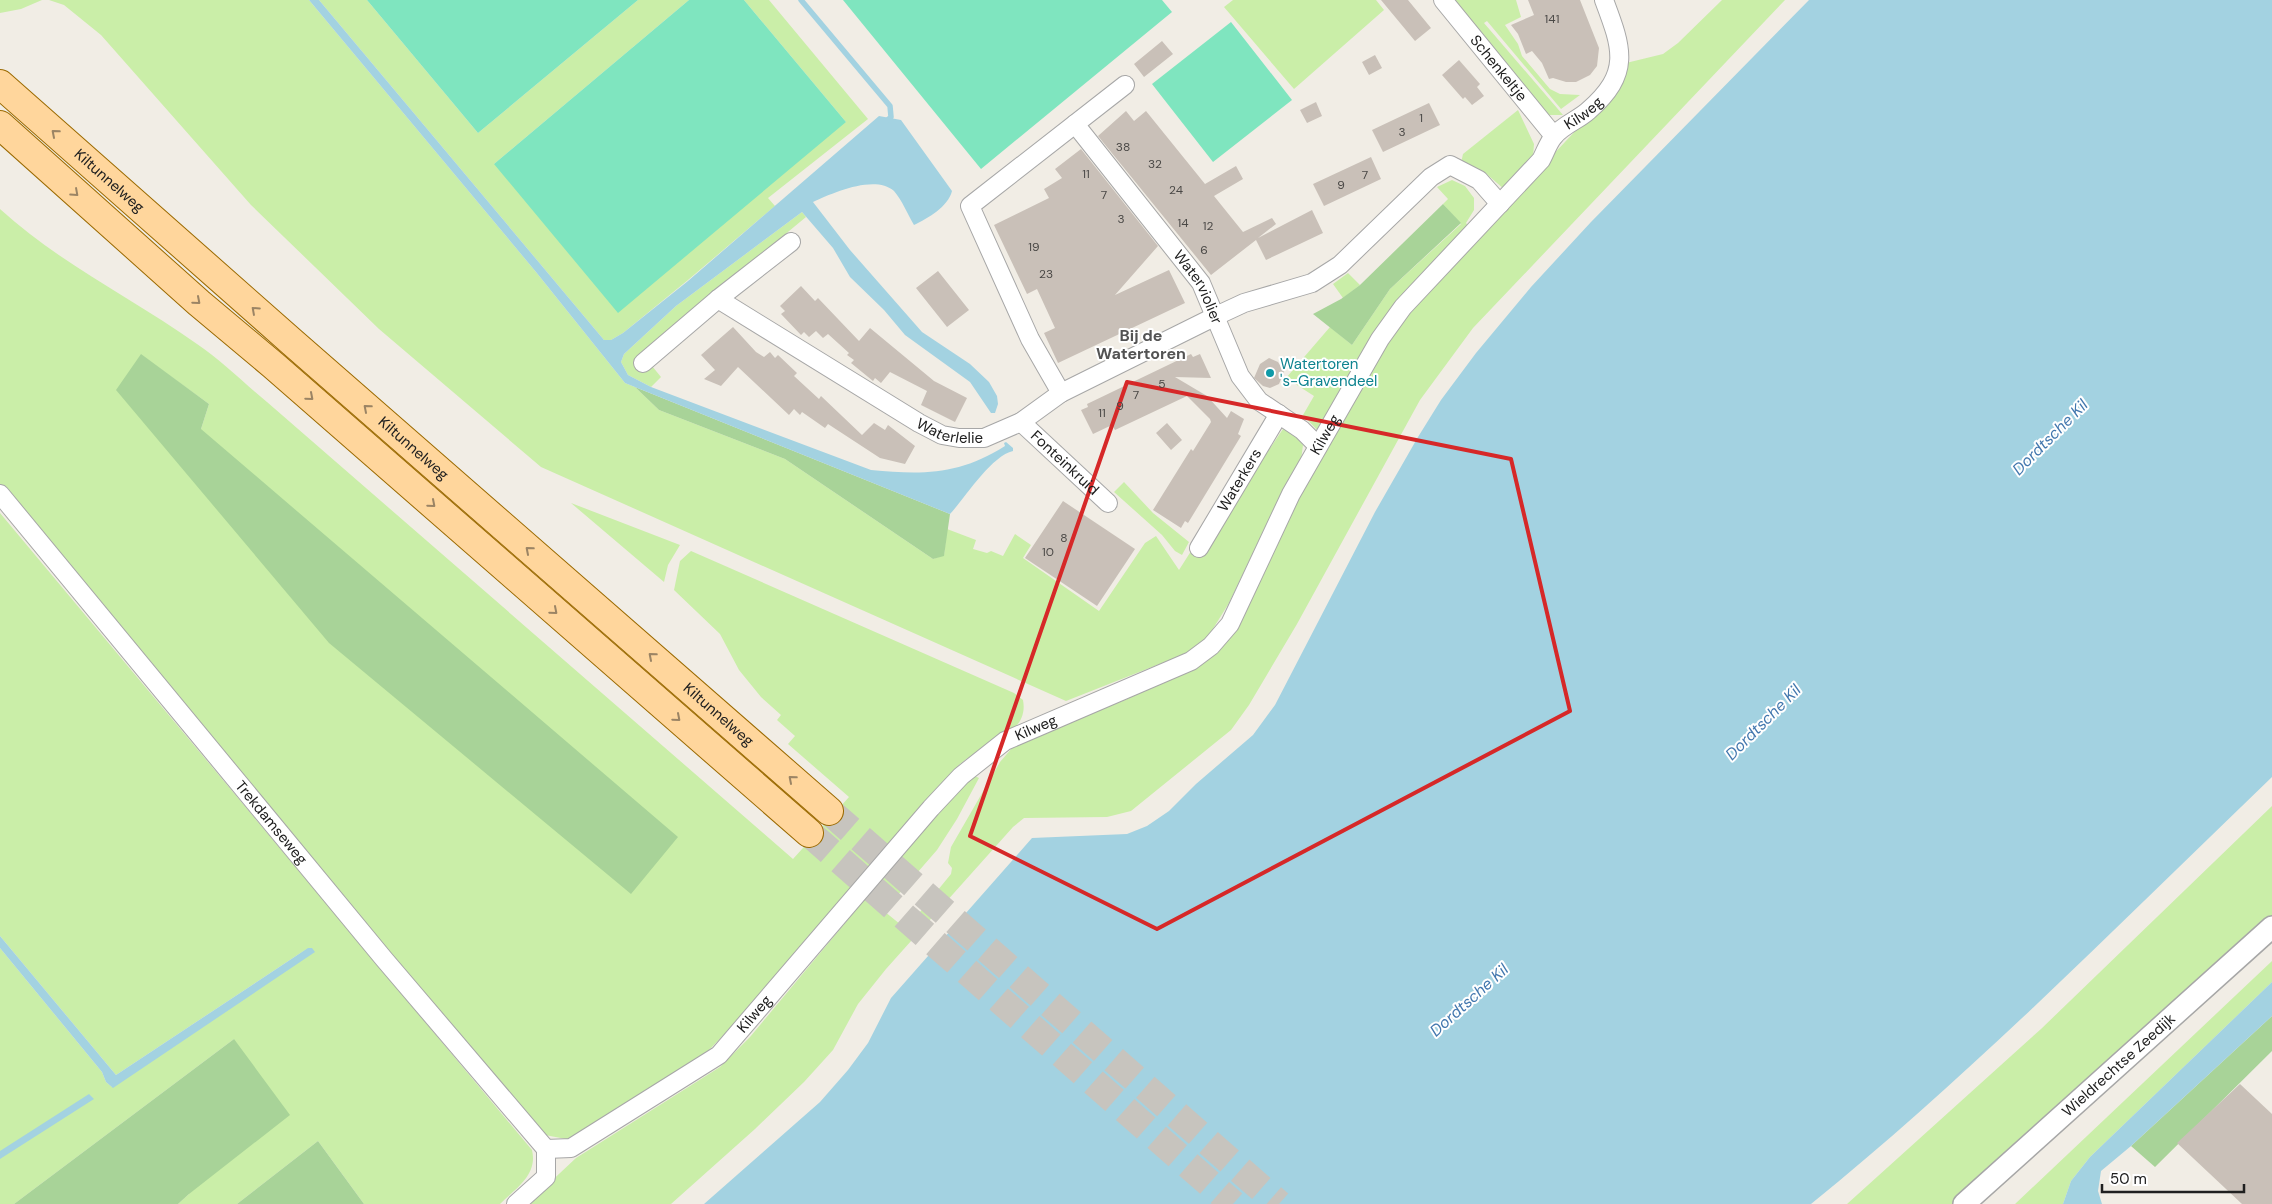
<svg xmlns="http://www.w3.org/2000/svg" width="2272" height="1204" font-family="'DM Sans',sans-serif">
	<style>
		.grass { fill: #caeea8; fill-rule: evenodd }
		.forest { fill: #a8d398 }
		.pitch { fill: #7fe5bf }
		.water { fill: #a3d2e1 }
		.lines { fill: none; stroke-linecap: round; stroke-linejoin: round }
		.stream { stroke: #a3d2e1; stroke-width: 5.5 }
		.building { fill: #c9c0b8 }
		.primary-tunnel { stroke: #c7c4be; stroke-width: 28; stroke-dasharray: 28 14; stroke-linecap: butt }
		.minor-casing { stroke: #a7a7a7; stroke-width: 20 }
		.tertiary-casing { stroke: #a7a7a7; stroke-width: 24 }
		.primary-casing { stroke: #9b6a00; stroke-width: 30 }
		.minor { stroke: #fff; stroke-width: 18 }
		.tertiary { stroke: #fff; stroke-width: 21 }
		.primary { stroke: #ffd69c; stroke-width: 28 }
		.oneway { stroke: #9b8464 }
		.marked { fill: none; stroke: #d62828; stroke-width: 4; stroke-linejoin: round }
		.culture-dot { fill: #0f9aa8; stroke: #fff; stroke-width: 2 }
		.labels { text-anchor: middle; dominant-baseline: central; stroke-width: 4; stroke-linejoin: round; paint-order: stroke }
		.number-label { font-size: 12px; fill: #4a4846 }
		.street-label { font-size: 15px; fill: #202020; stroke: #fff }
		.culture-label { font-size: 15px; fill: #0d838f; stroke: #fff; text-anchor: start }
		.neighbourhood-label { font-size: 16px; font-weight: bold; fill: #535353; stroke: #fff }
		.water-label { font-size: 16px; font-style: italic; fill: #4277ae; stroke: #fff }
	</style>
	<rect width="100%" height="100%" fill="#f1ede5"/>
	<!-- grass -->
	<path class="grass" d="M 0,0 L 42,0 L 21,9 L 0,13 Z
		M 49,0 L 309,0 L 536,272 L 625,383 L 635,387 L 659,410 L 785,459 L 933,559 L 944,555 L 947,529 L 976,540 L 973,549 L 987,553 L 991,551 L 1003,556 L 1015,534 L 1031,545 L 1023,558 L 1099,611 L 1145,543 L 1156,536 L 1179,570 L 1193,548 L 1256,469 L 1283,429 L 1291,431 L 1303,445 L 1301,460 L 1261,536 L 1229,603 L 1211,632 L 1195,650 L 1066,701 L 541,467 L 379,329 L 251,205 L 101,35 L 64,5 Z
		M 319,0 L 367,0 L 478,133 L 638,0 L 689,0 L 494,164 L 846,122 L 744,0 L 769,0 L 868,119 L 768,198 L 775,206 L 688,280 L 623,333 L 611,340 L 604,340 Z
		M 1233,0 L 1376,0 L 1384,10 L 1294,89 L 1224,7 Z
		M 1451,0 L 1516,0 L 1521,17 L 1505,25 L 1518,44 L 1522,56 L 1550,89 L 1560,94 L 1580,95 L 1561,109 L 1487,21 L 1484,23 L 1563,115 L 1548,115 L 1539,106 Z
		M 1722,0 L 1785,0 L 1473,328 L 1420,400 L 1297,624 L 1249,705 L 1231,730 L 1131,811 L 1107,817 L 1024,818 L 1013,827 L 886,969 L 858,1004 L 833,1050 L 804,1082 L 755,1129 L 671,1204 L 527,1204 L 576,1158 L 720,1067 L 750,1037 L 906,850 L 973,775 L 979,778 L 957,819 L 937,850 L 884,911 L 906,929 L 951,874 L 952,868 L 948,863 L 951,847 L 1000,762 L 1012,748 L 1064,724 L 1125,700 L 1197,666 L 1241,618 L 1256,590 L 1322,446 L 1405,318 L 1447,267 L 1597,108 L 1626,63 L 1663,54 L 1678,43 Z
		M 1518,110 L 1534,144 L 1533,157 L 1504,189 L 1483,171 L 1461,163 L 1463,154 Z
		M 1452,180 L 1465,186 L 1474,198 L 1474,210 L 1466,223 L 1468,226 L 1318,431 L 1303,415 L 1314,396 L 1286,378 L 1330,327 L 1352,345 L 1390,289 L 1461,224 L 1443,204 L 1448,199 L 1437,187 Z
		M 0,209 C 59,263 132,298 197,344 C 222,361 244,383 267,402 L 793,859 L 849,797 L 788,744 L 795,736 L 777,720 L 781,715 L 761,697 L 739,670 L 720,634 L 674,590 L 680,561 L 691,551 L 1014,693 L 1023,700 C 1030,736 981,744 959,765 C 937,788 919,817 898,842 C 838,913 775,982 710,1049 L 694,1063 L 571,1140 L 545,1135 L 363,921 L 0,486 ZM 141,355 L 209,404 L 201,429 Z
		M 802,212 L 806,217 L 636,358 L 652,366 L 661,377 L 651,387 L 628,375 L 621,362 L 624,354 L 676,306 Z
		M 1348,273 L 1360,285 L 1343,298 L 1333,284 Z
		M 1124,482 L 1153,513 L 1189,542 L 1182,555 L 1175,551 L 1162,535 L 1114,492 Z
		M 571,503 L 680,545 L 668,565 L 664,582 Z
		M 0,513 L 532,1150 C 538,1175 516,1188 500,1204 L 364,1204 L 318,1141 L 237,1204 L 178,1204 L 189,1194 L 234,1039 L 14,1204 L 0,1204 L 0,948 L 102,1072 L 106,1082 L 112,1087 L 308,948 L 116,1075 L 0,936 Z
		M 2272,806 L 2272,928 L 1956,1204 L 1847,1204 L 2041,1029 Z
		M 2272,961 L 2272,982 L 2090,1157 L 2071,1181 L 2063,1204 L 2015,1204 Z"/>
	<!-- forest -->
	<path class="forest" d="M 1443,204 L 1461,223 L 1390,289 L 1352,345 L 1313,314 L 1341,299 L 1360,285 Z
		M 141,354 L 209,404 L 201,429 L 678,837 L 631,894 L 329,643 L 116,390 Z
		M 635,387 L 950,514 L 944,556 L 933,559 L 785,459 L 659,410 Z
		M 2272,1016 L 2272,1051 L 2155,1167 L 2131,1146 Z
		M 234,1039 L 290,1115 L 189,1194 L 178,1204 L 14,1204 Z
		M 318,1141 L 364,1204 L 237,1204 Z"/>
	<!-- pitch -->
	<path class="pitch" d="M 367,0 L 638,0 L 478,133 Z
		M 689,0 L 744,0 L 846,122 L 618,313 L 494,164 Z
		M 843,0 L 1162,0 L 1172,12 L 981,169 Z
		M 1231,22 L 1292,100 L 1213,162 L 1152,84 Z"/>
	<!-- water -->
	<path class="water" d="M 309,0 L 319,0 L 604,340 L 611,340 L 623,333 L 688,281 L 879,116 L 901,120 L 952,191 C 948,207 928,218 914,225 C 908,215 902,200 894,191 C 875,174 832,193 813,202 L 850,250 L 922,332 L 970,364 L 989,382 L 997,396 L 998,404 L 995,413 L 991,413 L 970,382 L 905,335 L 884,310 L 850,277 L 833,248 L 802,212 L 676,306 L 624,354 L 621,362 L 628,375 L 651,387 L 871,470 C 923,475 959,475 1005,446 L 1004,443 L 1006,442 L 1013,448 L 1013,451 C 991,456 965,498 950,514 L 625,383 L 536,272 Z
		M 1809,0 L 2272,0 L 2272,777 C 2121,922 1974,1072 1811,1204 L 704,1204 L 820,1102 L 848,1070 L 868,1043 L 891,998 L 1032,838 L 1127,834 L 1147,826 L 1169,811 L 1196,784 L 1253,735 L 1275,705 L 1375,512 L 1418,437 L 1441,400 L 1476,353 L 1531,287 L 1591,222 Z
		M 0,936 L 116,1075 L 308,948 L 312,948 L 315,952 L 113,1088 L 106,1082 L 102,1072 L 0,948 Z
		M 2272,982 L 2272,1016 L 2131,1146 L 2101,1171 L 2098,1191 L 2102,1204 L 2063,1204 L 2071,1181 L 2090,1157 Z
		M 89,1094 L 94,1099 L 0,1159 L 0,1151 Z"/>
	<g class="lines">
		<!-- stream -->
		<path class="stream" d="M 801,0 L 890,106 L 891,117 L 885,122"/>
	</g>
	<!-- building -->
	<path class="building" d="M 1381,0 L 1408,0 L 1431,28 L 1415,41 Z
		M 1528,0 L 1580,0 L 1599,48 L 1597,66 L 1590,75 L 1576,82 L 1566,82 L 1553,78 L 1549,79 L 1542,63 L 1532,51 L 1526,54 L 1518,34 L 1511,25 L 1534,15 Z
		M 1162,41 L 1173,54 L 1144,77 L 1134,64 Z
		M 1375,55 L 1382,68 L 1369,75 L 1362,62 Z
		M 1459,60 L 1480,84 L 1477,87 L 1484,96 L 1472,105 L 1465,97 L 1463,99 L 1442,75 Z
		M 1316,102 L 1322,116 L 1307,123 L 1300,110 Z
		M 1429,103 L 1440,125 L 1383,152 L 1372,130 Z
		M 1126,111 L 1134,121 L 1146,111 L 1205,184 L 1236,166 L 1243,179 L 1214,196 L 1243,232 L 1272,218 L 1276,224 L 1258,238 L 1312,210 L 1323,233 L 1266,260 L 1256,240 L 1211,275 L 1098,136 Z
		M 1081,149 L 1158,246 L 1115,295 L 1169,270 L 1185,303 L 1058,363 L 1044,333 L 1055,328 L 1037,289 L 1027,294 L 994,225 L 1049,198 L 1044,189 L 1062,178 L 1055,169 Z
		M 1371,157 L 1381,179 L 1324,206 L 1313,184 Z
		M 938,271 L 969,310 L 947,327 L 916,288 Z
		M 801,286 L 815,301 L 818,298 L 859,341 L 870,328 L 934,381 L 967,398 L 955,422 L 921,405 L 927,391 L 890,372 L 881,383 L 875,378 L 873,381 L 851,363 L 854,360 L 847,355 L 849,353 L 828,334 L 823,338 L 816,331 L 809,337 L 804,332 L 801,335 L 781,314 L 785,311 L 780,306 Z
		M 733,327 L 756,352 L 764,357 L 770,352 L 775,358 L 778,355 L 797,373 L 794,376 L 819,399 L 821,396 L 862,435 L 874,423 L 885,430 L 888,425 L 915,446 L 905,464 L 880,458 L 828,424 L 825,428 L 802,412 L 800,415 L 794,409 L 789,415 L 738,367 L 721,386 L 704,379 L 715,370 L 701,355 Z
		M 1191,354 L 1193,357 L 1200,354 L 1211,378 L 1175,377 L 1207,396 L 1227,418 L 1231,411 L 1244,419 L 1238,434 L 1241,436 L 1188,523 L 1185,521 L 1181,528 L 1153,510 L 1191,449 L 1193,451 L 1211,422 L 1210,419 L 1187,396 L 1115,430 L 1112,425 L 1093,434 L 1081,410 L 1088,407 L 1087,404 Z
		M 1269,358 L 1278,362 L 1284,372 L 1279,384 L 1270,388 L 1263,386 L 1254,378 L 1260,364 Z
		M 1167,423 L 1182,440 L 1171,450 L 1156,433 Z
		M 1063,501 L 1135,549 L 1097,606 L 1025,558 Z
		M 2240,1084 L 2272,1114 L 2272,1204 L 2242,1204 L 2177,1143 Z"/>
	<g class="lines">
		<!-- primary-tunnel -->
		<path class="primary-tunnel" d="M 829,811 L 1279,1204
			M 809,833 L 1233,1204"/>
		<defs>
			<g id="minor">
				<path id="s1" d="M 1443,0 L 1554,136"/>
				<path id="s2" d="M 1075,124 L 1201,283 L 1240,376 L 1259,401 L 1302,430 L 1318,446"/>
				<path id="s3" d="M 718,299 L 919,423 L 942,435 L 959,438 L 984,438 L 1021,422 L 1061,393 L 1216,316 L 1244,303 L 1312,283 L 1340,265 L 1431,177 L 1450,165 L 1479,180 L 1500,204"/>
				<path d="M 643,363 L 718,299 L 791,242"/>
				<path d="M 1061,393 L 1030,339 L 970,206 L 1125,85"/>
				<path id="s4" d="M 1021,422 L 1108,503"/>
				<path id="s5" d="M 0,494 L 384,959 L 546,1149"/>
				<path id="s6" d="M 1199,548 L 1279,414"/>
				<path id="s7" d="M 546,1149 L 571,1148 L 719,1055 L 931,808 L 961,776 L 1005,741 L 1191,661 L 1211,646 L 1230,624 L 1291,494 L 1380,339 L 1403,307 L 1541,160 C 1545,153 1548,143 1554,136 C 1563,125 1578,120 1588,111 C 1632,73 1622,48 1604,0"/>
				<path d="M 516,1204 L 546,1177 L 546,1149"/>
			</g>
			<g id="tertiary">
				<path id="s8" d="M 1964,1204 L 2272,927"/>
			</g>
			<g id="primary">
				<path id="s9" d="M 0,84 L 292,342 L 829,811"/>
				<path d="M 0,125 L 199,303 L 273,365 L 809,833"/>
			</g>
		</defs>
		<!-- minor casing -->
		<use href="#minor" class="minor-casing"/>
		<!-- tertiary casing -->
		<use href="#tertiary" class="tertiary-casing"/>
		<!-- primary casing -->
		<use href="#primary" class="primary-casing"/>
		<!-- minor -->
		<use href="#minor" class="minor"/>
		<!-- tertiary -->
		<use href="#tertiary" class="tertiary"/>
		<!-- primary -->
		<use href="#primary" class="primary"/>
	</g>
	<!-- one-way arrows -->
	<defs><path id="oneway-chevron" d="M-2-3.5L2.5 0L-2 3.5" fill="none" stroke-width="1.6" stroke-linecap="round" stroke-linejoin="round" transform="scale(1.25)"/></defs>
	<g class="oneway">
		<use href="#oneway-chevron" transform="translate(55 133) rotate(-139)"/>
		<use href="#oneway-chevron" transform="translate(75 193) rotate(42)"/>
		<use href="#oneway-chevron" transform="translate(197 301) rotate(41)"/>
		<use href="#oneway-chevron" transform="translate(255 310) rotate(-138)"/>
		<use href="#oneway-chevron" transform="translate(310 397) rotate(41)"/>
		<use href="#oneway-chevron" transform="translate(367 408) rotate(-139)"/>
		<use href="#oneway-chevron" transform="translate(432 504) rotate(41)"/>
		<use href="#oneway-chevron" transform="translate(529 550) rotate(-139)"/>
		<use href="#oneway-chevron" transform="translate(554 611) rotate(41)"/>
		<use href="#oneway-chevron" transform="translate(652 656) rotate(-139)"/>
		<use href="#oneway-chevron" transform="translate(677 718) rotate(41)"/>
		<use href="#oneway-chevron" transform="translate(792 779) rotate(-139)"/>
	</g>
	<!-- marked area -->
	<path class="marked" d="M 1127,382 L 1511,459 L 1570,711 L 1157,929 L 970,836 Z"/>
	<!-- markers -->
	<circle class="culture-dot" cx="1270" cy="373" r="5"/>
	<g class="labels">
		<!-- number labels -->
		<g class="number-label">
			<text x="1552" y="19">141</text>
			<text x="1421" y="118">1</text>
			<text x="1402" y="132">3</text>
			<text x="1123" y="147">38</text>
			<text x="1155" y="164">32</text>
			<text x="1086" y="174">11</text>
			<text x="1365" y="175">7</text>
			<text x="1341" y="185">9</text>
			<text x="1176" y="190">24</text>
			<text x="1104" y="195">7</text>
			<text x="1121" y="219">3</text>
			<text x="1183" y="223">14</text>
			<text x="1208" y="226">12</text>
			<text x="1034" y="247">19</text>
			<text x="1204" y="250">6</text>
			<text x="1046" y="274">23</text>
			<text x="1162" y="384">5</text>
			<text x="1136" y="395">7</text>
			<text x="1120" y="406">9</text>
			<text x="1102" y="413">11</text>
			<text x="1064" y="538">8</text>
			<text x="1048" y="552">10</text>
		</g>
		<!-- street labels -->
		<g class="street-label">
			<text stroke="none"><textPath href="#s1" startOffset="88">Schenkeltje</textPath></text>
			<text stroke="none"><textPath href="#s7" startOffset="1510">Kilweg</textPath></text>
			<text stroke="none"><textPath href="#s9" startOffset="146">Kiltunnelweg</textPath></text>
			<text stroke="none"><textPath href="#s2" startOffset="205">Waterviolier</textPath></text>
			<text stroke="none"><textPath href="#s3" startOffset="269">Waterlelie</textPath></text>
			<text stroke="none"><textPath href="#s7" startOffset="1094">Kilweg</textPath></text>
			<text stroke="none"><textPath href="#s9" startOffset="551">Kiltunnelweg</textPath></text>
			<text stroke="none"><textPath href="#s4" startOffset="60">Fonteinkruid</textPath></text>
			<text stroke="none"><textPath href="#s6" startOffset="79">Waterkers</textPath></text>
			<text stroke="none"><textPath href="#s9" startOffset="956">Kiltunnelweg</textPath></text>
			<text stroke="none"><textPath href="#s7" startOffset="659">Kilweg</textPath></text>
			<text stroke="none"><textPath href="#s5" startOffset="426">Trekdamseweg</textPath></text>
			<text stroke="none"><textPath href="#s7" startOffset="254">Kilweg</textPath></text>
			<text stroke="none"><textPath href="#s8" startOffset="208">Wieldrechtse Zeedijk</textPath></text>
		</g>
		<!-- culture labels -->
		<g class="culture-label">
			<text x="1280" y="364">Watertoren<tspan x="1280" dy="17">'s-Gravendeel</tspan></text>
		</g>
		<!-- neighbourhood labels -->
		<g class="neighbourhood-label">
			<text x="1141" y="335">Bij de<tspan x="1141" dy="18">Watertoren</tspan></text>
		</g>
		<!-- water labels -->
		<g class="water-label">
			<text transform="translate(2050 437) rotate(-45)">Dordtsche Kil</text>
			<text transform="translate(1763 722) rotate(-45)">Dordtsche Kil</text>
			<text transform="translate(1469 1000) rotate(-42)">Dordtsche Kil</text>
		</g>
	</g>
	<!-- scale -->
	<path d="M2102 1184v8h142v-8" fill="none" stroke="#202020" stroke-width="2.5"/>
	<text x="2110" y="1184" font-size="15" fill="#202020" stroke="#ffffff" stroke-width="4" paint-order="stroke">50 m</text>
</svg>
